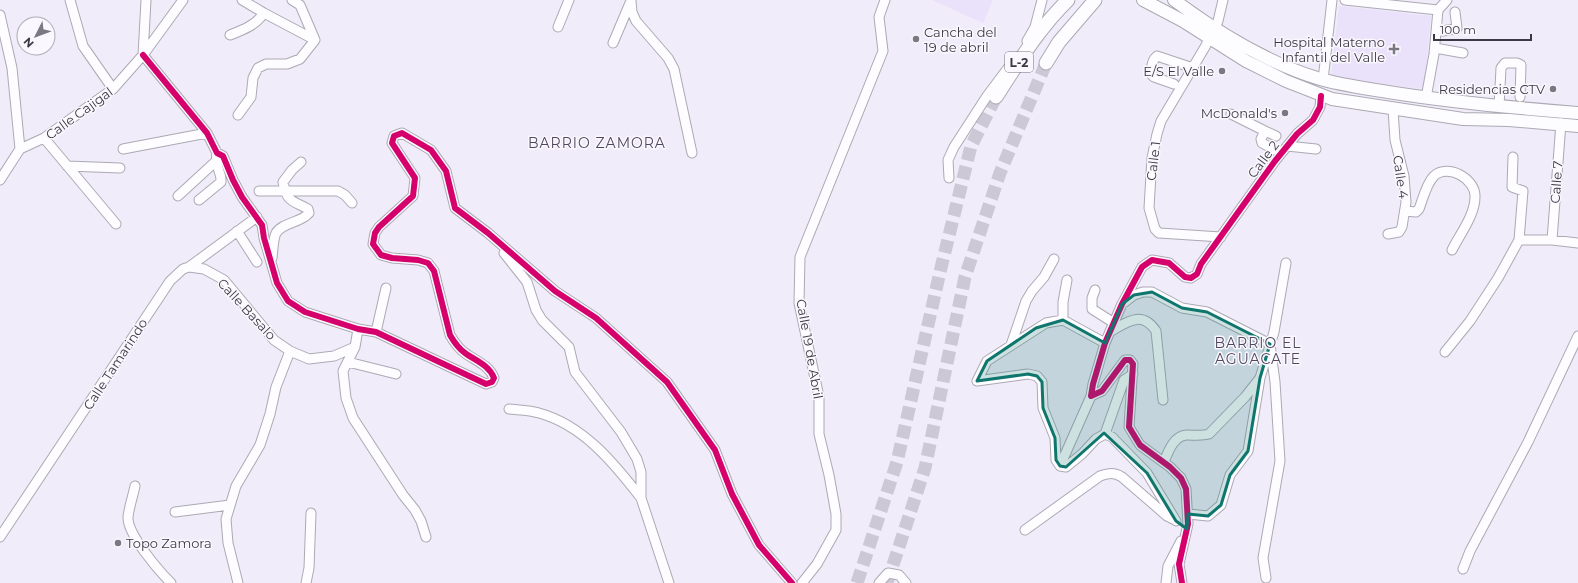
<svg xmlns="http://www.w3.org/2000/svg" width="1578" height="583" font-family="Montserrat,sans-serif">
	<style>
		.built { fill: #eae1fa }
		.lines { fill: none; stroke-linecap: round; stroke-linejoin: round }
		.highway-tunnel { stroke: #ccc8d5; stroke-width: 13; stroke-dasharray: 13 6; stroke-linecap: butt }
		.minor-casing { stroke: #ada9b4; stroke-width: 11 }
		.major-casing { stroke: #ada9b4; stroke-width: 14 }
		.highway-casing { stroke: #ada9b4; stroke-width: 15 }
		.minor { stroke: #fdfcfe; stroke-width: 9 }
		.major { stroke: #fdfcfe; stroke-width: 12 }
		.highway { stroke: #fdfcfe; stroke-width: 13 }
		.cycleway-casing { stroke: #faf8fe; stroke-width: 8 }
		.cycleway { stroke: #d6006c; stroke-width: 6 }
		.marked { fill: #0f766e; fill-opacity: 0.2; stroke: #0f766e; stroke-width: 3; stroke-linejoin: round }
		.poi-dot { fill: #7c7883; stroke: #faf8fe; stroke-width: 1.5 }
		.labels { text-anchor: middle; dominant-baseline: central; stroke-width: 3; stroke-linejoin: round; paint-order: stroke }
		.shield { fill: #faf8fe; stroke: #76727c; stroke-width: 1 }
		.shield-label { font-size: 12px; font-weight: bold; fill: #3d3944 }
		.poi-label { font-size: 13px; fill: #3d3944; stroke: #faf8fe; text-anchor: end }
		.street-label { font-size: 13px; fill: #3d3944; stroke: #faf8fe }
		.neighbourhood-label { font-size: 14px; letter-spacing: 1px; fill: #51485f; stroke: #faf8fe }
	</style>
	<rect width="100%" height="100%" fill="#f0ecf9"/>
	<!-- built -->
	<path class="built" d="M 932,0 L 993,0 L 983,23 Z
		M 1339,6 L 1431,16 L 1424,89 L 1331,78 Z"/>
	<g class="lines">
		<!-- highway-tunnel -->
		<path class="highway-tunnel" d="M 857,583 L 897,462 L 940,272 L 971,146 L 996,97
			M 887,583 L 925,468 L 965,277 L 1000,173 L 1046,63"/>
		<defs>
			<path id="minor" d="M 70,0 L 83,46 L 113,89
				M 242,0 L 264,13 L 315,40
				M 1345,0 L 1438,10
				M 631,1 L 632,12 L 636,21 L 668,58 L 674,69 L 692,153
				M 1438,10 L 1447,0
				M 0,15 L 12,68 L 20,149
				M 558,27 L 569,0
				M 1436,31 L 1443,31 L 1457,28 L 1455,12
				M 230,35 C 243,30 256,25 264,13
				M 1027,41 L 1035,27 L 1042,0
				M 613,43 L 630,3
				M 1435,48 L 1463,53
				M 143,55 L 207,133 L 217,153 L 223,156 L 233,180 L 242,197 L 262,225 L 264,238 L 277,283 L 288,301 L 305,312 L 358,329 L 376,332 L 486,384 L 492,382 L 494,378 C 489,365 476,361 465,353 C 458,348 454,342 450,335 L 434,271 L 428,263 L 418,260 L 392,258 L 381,255 L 373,244 L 375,233 L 379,227 L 413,196 L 415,178 L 392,143 L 394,136 L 402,133 L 431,150 L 446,171 L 455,208 L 488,233 L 555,291 L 596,318 L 667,382 L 715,450 L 732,494 L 759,545 L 792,583
				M 143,55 L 146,0
				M 1323,80 L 1332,0
				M 1174,84 L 1154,77 L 1152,75 C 1151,68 1152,60 1157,56 L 1193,68
				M 1426,98 L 1434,54 L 1438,10
				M 1499,106 L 1501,68 L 1505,63 L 1517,63 L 1521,65 L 1520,97
				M 1231,114 L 1265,131 L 1261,139 L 1262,143 L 1281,153
				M 238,115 L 251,97 L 253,78 L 258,68 L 266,64 L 287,64 L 300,59 L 315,40 L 300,5 L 292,0
				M 1265,131 L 1276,136
				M 44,138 L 116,224
				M 1287,146 L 1316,149
				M 123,149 L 207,133
				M 67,166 L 120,168
				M 949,178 L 948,160 L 954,147 L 987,96 L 1008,68
				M 0,180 L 20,149 L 44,138 L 113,89 L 143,55 L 183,0
				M 259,191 L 338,191 L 345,195 L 352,203
				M 178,196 L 215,162
				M 199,200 L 221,182 C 222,171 214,168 217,153
				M 1405,211 L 1416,212 L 1419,209 C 1423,199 1426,184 1434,176 C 1448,163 1476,179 1475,197 C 1475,215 1460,234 1452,250
				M 237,231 L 257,262
				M 1388,234 L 1399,232 L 1402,227 L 1406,202 L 1404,176 L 1395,140 L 1393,109
				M 1221,237 L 1159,233 L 1155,229 L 1149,208 L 1152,158 L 1157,134 L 1161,121 L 1205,47 L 1218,21 L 1223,0
				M 1519,240 L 1552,240 L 1578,243
				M 1552,240 L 1561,123
				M 504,253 L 527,282 L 536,310 L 542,320 L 569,347 L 575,372 L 621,432 L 637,459 L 641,472 L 641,498 L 669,583
				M 272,258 C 273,251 273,239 276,233 C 283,222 301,223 309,213 L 308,209 C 291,200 287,202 283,182 L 292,170 L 301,162
				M 189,267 L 204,269 L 224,280 L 274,340 L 290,351 L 309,359 L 334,356 L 355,347 L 358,329
				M 1095,290 L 1092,298 L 1092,309 L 1114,323
				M 1125,302 L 1134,295 L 1143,292 L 1152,292 L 1182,308 L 1207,312 L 1270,344 L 1275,382 L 1280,461 L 1263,558 L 1266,578
				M 1063,320 L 1063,302 L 1067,280
				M 1111,331 C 1127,322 1142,310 1156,331 L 1163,400
				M 376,332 L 386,288
				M 1011,345 L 1026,301 L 1032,291 L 1044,277 L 1054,259
				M 355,347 L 343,371 L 346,398 L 353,418 L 403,495 L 415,510 L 421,521 L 426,537
				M 1445,352 L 1470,321 L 1498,278 L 1519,240 L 1523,191 L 1512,187 L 1513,157
				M 348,362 L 396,374
				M 977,381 L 1028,374 L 1037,376 L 1042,382 L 1043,408 L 1055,438 L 1056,460 L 1060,466 L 1066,467 L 1082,454 L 1096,439 L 1105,434 L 1112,437 L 1147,473 L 1176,521
				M 977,381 L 987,361 L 1046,323 L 1063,320 L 1105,343
				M 509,409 C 518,410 530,410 539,413 C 583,425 614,463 641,498
				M 1105,434 L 1124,380 L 1133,374
				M 1164,462 C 1168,452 1174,435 1187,435 C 1195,435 1202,436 1209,434 L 1245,397 L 1260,378 L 1274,332 L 1286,263
				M 1060,466 L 1091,396
				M 135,486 C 133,496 129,507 128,517 C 127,534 159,571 171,583
				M 175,512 L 230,505
				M 1188,514 L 1208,516 L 1221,505 L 1230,475 L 1248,451 L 1260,378
				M 1025,530 L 1100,476 C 1109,473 1114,472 1122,477 L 1167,516 L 1173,519
				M 0,537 L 170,281 L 183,269 L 189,267 L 257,217
				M 1463,569 L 1470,551 L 1528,442 L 1578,336
				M 238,583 L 228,543 L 226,519 L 236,486 L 260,445 L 270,414 L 276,387 L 290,351
				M 306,583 L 309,568 L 311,513
				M 802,583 L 817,564 L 836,530 L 836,514 L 829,475 L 819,434 L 819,397 L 799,303 L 800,257 L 883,51 L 879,17 L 885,0
				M 879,583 L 888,573 L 899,575 L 906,583
				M 1166,583 L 1168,566 L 1181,541
				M 1182,583 L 1179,564 L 1188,524 L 1186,489 L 1181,478 L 1170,467 L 1140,445 L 1129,427 L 1133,364 L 1130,360 L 1125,360 L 1102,391 L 1091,396 L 1093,384 L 1105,343 L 1122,304 L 1142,267 L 1152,260 L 1169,263 L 1185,277 L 1191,278 L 1197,274 L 1201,264 L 1275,161 L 1297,134 L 1313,120 L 1320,107 L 1321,96"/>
			<path id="major" d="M 1143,0 L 1183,21 L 1246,61 L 1286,81 L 1332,99 L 1463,119 L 1509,120 L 1578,126
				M 1174,0 C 1217,32 1265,62 1317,78 C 1340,85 1364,88 1388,92 C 1451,102 1514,108 1578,113"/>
			<path id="highway" d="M 1046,63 L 1059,42 L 1095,0
				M 996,97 C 1018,63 1039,28 1068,0"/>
		</defs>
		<!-- minor casing -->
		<use href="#minor" class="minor-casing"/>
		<!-- major casing -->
		<use href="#major" class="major-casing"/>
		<!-- highway casing -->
		<use href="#highway" class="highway-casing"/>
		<!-- minor -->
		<use href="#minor" class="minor"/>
		<!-- major -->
		<use href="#major" class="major"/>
		<!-- highway -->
		<use href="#highway" class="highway"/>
		<defs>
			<path id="cycleway" d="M 143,55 L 207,133 L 217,153 L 223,156 L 233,180 L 242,197 L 262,225 L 264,238 L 277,283 L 288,301 L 305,312 L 358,329 L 376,332 L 486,384 L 492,382 L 494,378 C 489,365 476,361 465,353 C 458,348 454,342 450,335 L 434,271 L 428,263 L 418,260 L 392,258 L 381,255 L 373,244 L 375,233 L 379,227 L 413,196 L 415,178 L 392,143 L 394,136 L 402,133 L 431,150 L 446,171 L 455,208 L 488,233 L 555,291 L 596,318 L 667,382 L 715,450 L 732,494 L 759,545 L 792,583
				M 1182,583 L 1179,564 L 1188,524 L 1186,489 L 1181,478 L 1170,467 L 1140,445 L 1129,427 L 1133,364 L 1130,360 L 1125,360 L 1102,391 L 1091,396 L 1093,384 L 1105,343 L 1122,304 L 1142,267 L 1152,260 L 1169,263 L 1185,277 L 1191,278 L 1197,274 L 1201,264 L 1275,161 L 1297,134 L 1313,120 L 1320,107 L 1321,96"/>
		</defs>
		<!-- cycleway casing -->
		<use href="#cycleway" class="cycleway-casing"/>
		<!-- cycleway -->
		<use href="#cycleway" class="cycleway"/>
	</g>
	<!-- marked area -->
	<path class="marked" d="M 1152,292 L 1182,308 L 1207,312 L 1270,344 L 1260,378 L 1248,451 L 1230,475 L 1221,505 L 1208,516 L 1188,514 L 1187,529 L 1176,521 L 1147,473 L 1104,433 L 1066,467 L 1060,466 L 1056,460 L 1055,438 L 1043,408 L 1042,382 L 1037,376 L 1028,374 L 977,381 L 987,361 L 1036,328 L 1063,320 L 1105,343 L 1122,304 L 1134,295 Z"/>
	<!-- markers -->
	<g class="poi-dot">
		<circle cx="916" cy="39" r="4"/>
		<path d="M1392 43h4v4h4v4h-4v4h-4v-4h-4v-4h4z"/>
		<circle cx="1222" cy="71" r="4"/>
		<circle cx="1553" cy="89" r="4"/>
		<circle cx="1285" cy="113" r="4"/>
		<circle cx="118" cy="543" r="4"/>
	</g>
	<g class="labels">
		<!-- shield labels -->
		<rect class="shield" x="1005" y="52" width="28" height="20" rx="3"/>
		<g class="shield-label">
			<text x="1019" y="62">L-2</text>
		</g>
		<!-- poi labels -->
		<g class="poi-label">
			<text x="924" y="32" text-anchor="start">Cancha del<tspan x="924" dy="15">19 de abril</tspan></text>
			<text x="1385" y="42">Hospital Materno<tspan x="1385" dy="15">Infantil del Valle</tspan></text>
			<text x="1214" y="71">E/S El Valle</text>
			<text x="1545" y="89">Residencias CTV</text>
			<text x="1277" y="113">McDonald's</text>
			<text x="126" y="543" text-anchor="start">Topo Zamora</text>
		</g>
		<!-- street labels -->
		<g class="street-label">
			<text transform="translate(79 113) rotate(-36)">Calle Cajigal</text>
			<text transform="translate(1263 159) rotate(-53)">Calle 2</text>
			<text transform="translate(1153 161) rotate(-83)">Calle 1</text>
			<text transform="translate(1401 177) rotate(82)">Calle 4</text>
			<text transform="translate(1556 182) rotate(-86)">Calle 7</text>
			<text transform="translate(247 309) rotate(47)">Calle Basalo</text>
			<text transform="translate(810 349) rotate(80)">Calle 19 de Abril</text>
			<text transform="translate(115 364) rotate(-57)">Calle Tamarindo</text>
		</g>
		<!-- neighbourhood labels -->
		<g class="neighbourhood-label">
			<text x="597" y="143">BARRIO ZAMORA</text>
			<text x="1258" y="343">BARRIO EL<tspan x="1258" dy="16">AGUACATE</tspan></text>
		</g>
	</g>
	<!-- north arrow -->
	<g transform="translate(36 36) rotate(228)"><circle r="19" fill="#faf8fe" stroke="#aeacb4"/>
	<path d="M0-3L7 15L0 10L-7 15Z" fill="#7c7883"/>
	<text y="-6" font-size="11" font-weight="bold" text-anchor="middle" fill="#3d3944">N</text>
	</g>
	<!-- scale -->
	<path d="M1434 34v6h97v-6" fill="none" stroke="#3d3944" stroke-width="2"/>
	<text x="1440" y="34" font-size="12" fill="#3d3944" stroke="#faf8fe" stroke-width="3" paint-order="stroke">100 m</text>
</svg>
